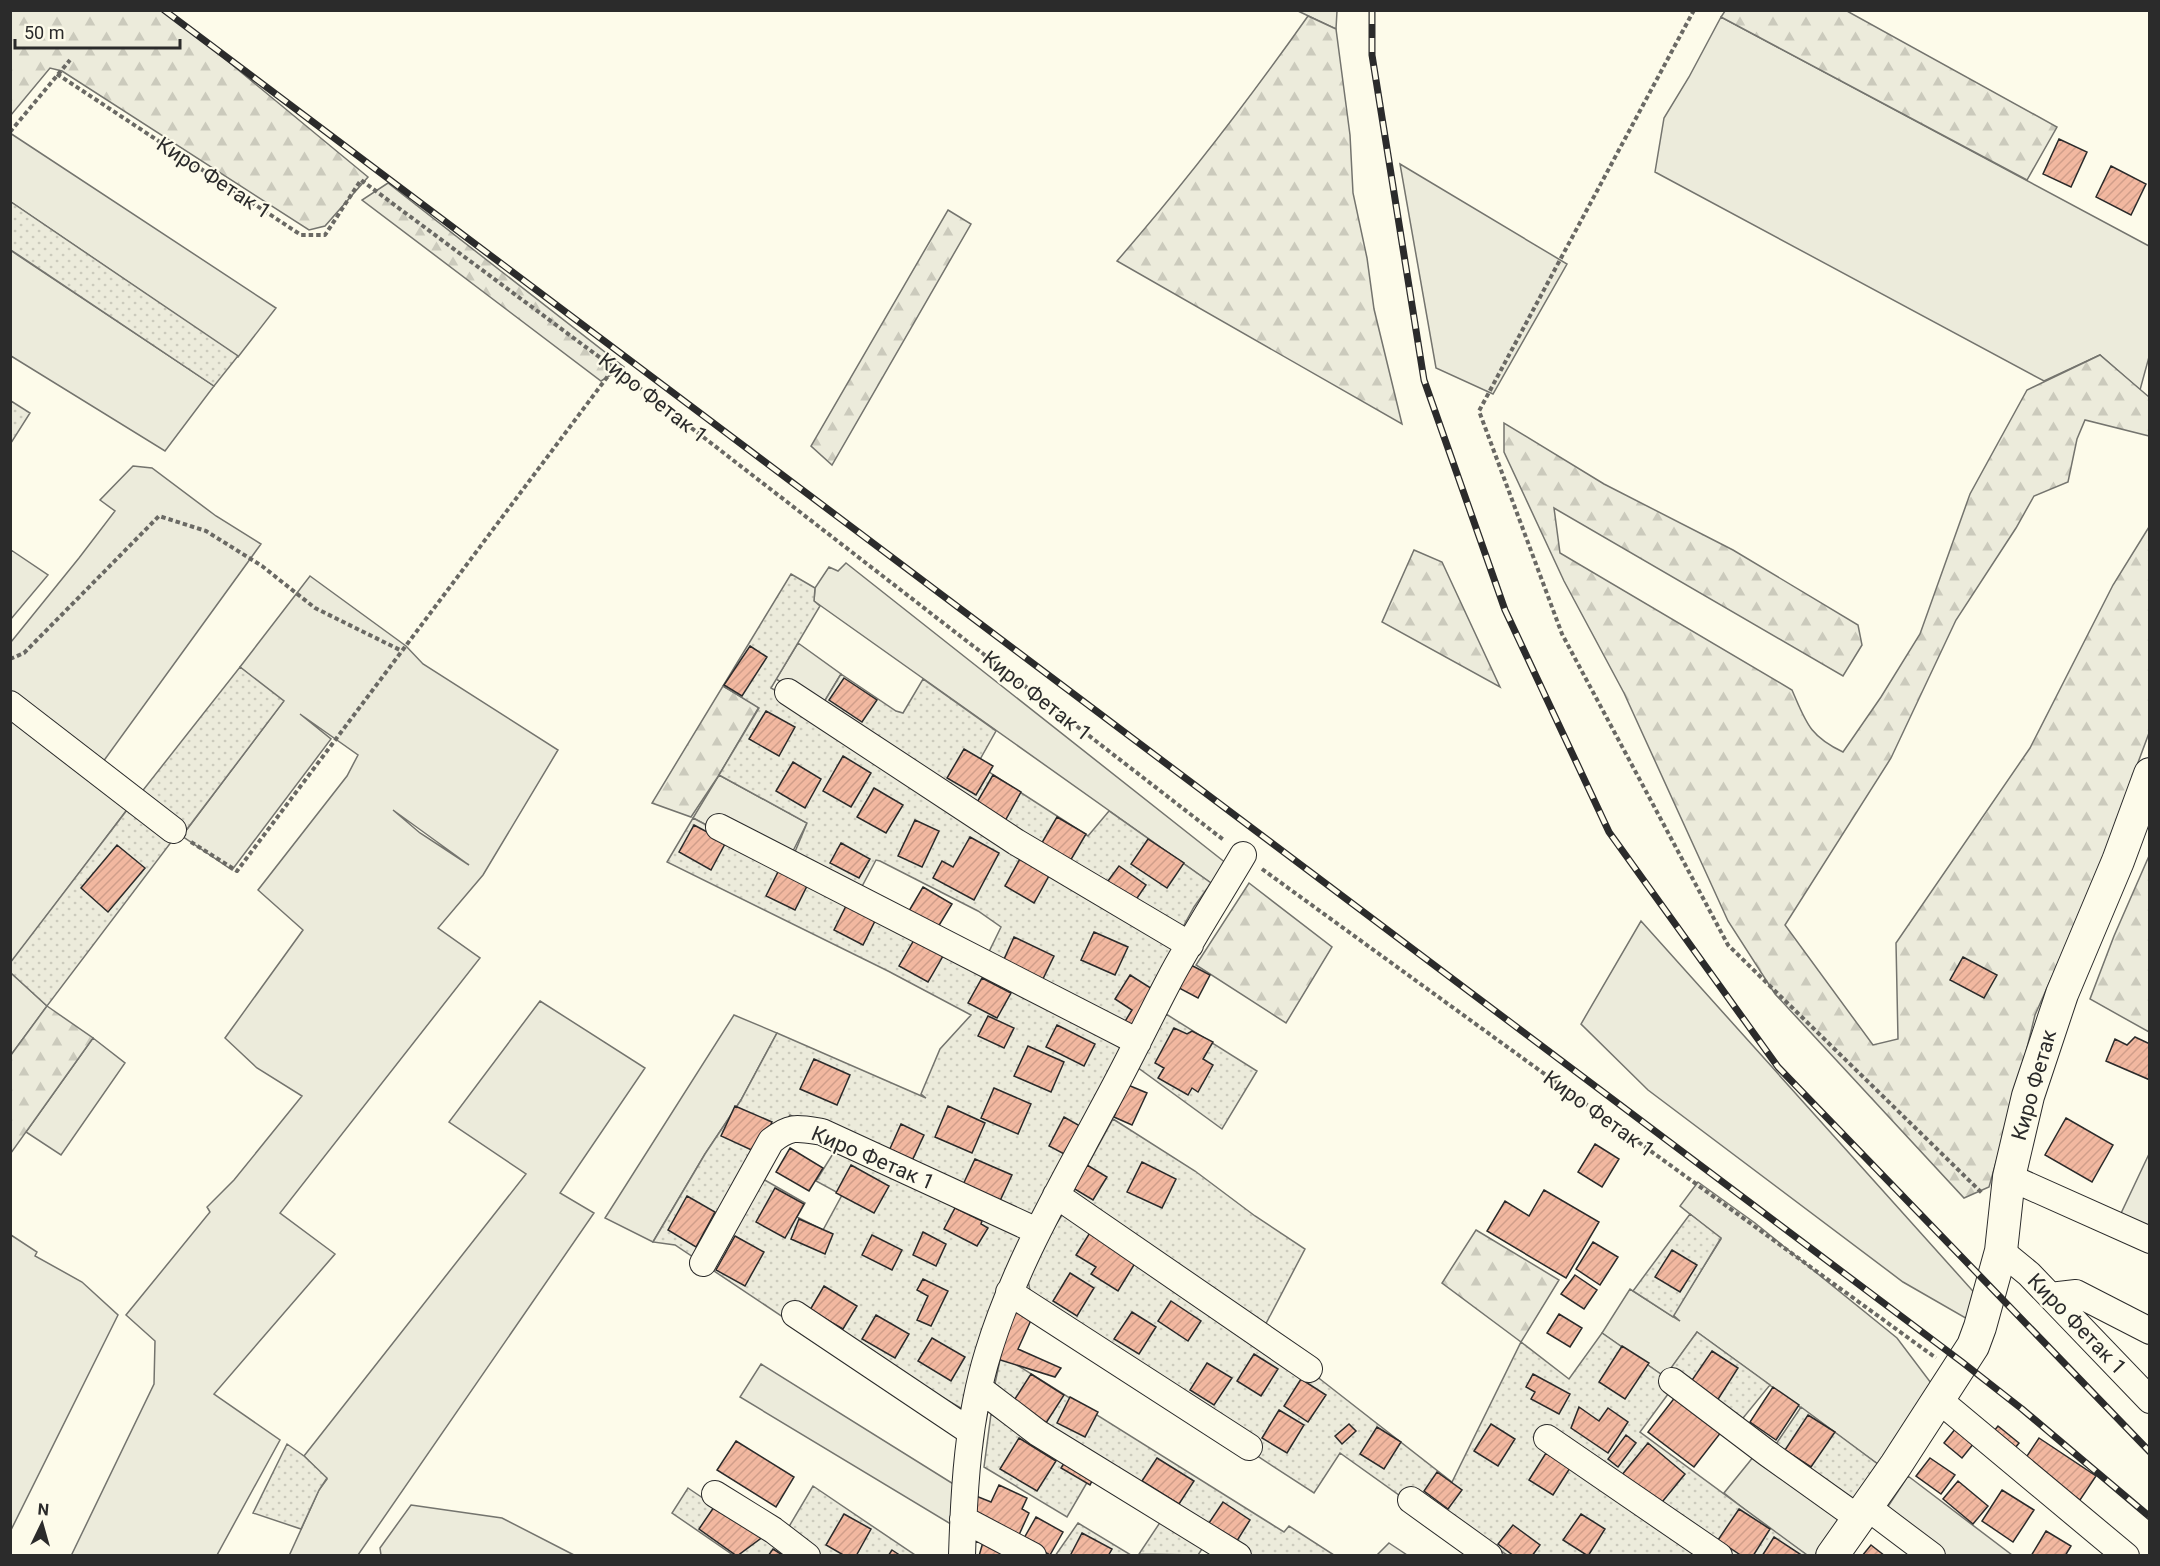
<svg xmlns="http://www.w3.org/2000/svg" width="2160" height="1566" font-family="Roboto,sans-serif">
	<style>
		.grass { fill: #ecebdb; stroke: #74746e; stroke-width: 1.5; fill-rule: evenodd }
		.forest { fill: url(#forest-firs); stroke: #74746e; stroke-width: 1.5 }
		.park { fill: url(#park-dots); stroke: #74746e; stroke-width: 1.5 }
		.building { fill: url(#building-hatch); stroke: #2b2b2b; stroke-width: 1.5 }
		.lines { fill: none; stroke-linecap: round; stroke-linejoin: round }
		.minor-casing { stroke: #2b2b2b; stroke-width: 28 }
		.major-casing { stroke: #2b2b2b; stroke-width: 34 }
		.path { stroke: #6a6964; stroke-width: 4; stroke-dasharray: 4.5 3; stroke-linecap: butt }
		.minor { stroke: #fdfbea; stroke-width: 26 }
		.major { stroke: #fdfbea; stroke-width: 32 }
		.rail-casing { stroke: #2b2b2b; stroke-width: 7 }
		.rail { stroke: #fdfbea; stroke-width: 4.5; stroke-dasharray: 14; stroke-linecap: butt }
		.labels { text-anchor: middle; dominant-baseline: central; stroke-width: 4.5; stroke-linejoin: round; paint-order: stroke }
		.street-label { font-size: 21px; fill: #2b2b2b; stroke: #fdfbea }
	</style>
	<defs>
		<pattern id="forest-firs" width="22" height="20" patternUnits="userSpaceOnUse" patternTransform="scale(1.5)"><rect width="22" height="20" fill="#ecebdb"/><path d="M5 1l3.5 6h-7zM16 11l3.5 6h-7z" fill="#cbcabc"/></pattern>
		<pattern id="park-dots" width="8" height="8" patternUnits="userSpaceOnUse" patternTransform="scale(1.5)"><rect width="8" height="8" fill="#ecebdb"/><path d="M2 2h.1M6 6h.1" fill="none" stroke="#cbcabc" stroke-width="1.8" stroke-linecap="round"/></pattern>
		<pattern id="building-hatch" width="6" height="6" patternUnits="userSpaceOnUse" patternTransform="scale(1.5)"><rect width="6" height="6" fill="#f2b8a0"/><path d="M-1 1l2-2M0 6l6-6M5 7l2-2" fill="none" stroke="#d09e8a"/></pattern>
	</defs>
	<rect width="100%" height="100%" fill="#fdfbea"/>
	<!-- grass -->
	<path class="grass" d="M 1298,11 L 1337,11 L 1336,29 Z
		M 1721,17 L 2149,246 L 2149,357 L 2140,390 L 2100,355 L 2044,381 L 1655,172 L 1664,118 L 1689,77 Z
		M 10,133 L 276,308 L 238,357 L 11,202 Z
		M 1400,164 L 1567,264 L 1493,394 L 1436,368 Z
		M 10,250 L 214,386 L 165,451 L 11,356 Z
		M 133,466 L 152,468 L 216,516 L 261,544 L 100,766 L 11,695 L 11,642 L 79,558 L 115,511 L 100,500 Z
		M 11,550 L 48,575 L 11,619 Z
		M 846,563 L 1236,871 L 1211,883 L 814,601 L 815,588 L 829,567 L 838,571 Z
		M 310,576 L 406,646 L 423,664 L 558,750 L 483,875 L 438,928 L 480,958 L 280,1213 L 335,1254 L 214,1394 L 280,1440 L 217,1555 L 71,1556 L 154,1384 L 155,1341 L 126,1315 L 210,1212 L 207,1207 L 234,1180 L 302,1096 L 257,1068 L 225,1038 L 303,930 L 258,890 L 347,776 L 358,755 L 300,714 L 331,739 L 232,870 L 182,836 L 283,702 L 240,667 ZM 393,810 L 469,865 L 420,833 Z
		M 798,643 L 841,674 L 821,707 L 776,679 Z
		M 10,710 L 132,803 L 11,963 L 10,963 Z
		M 719,775 L 807,823 L 785,867 L 693,818 Z
		M 1641,921 L 1980,1299 L 1969,1320 L 1903,1282 L 1648,1090 L 1581,1024 Z
		M 11,973 L 47,1006 L 11,1055 Z
		M 540,1001 L 645,1068 L 560,1193 L 594,1213 L 358,1555 L 289,1556 L 319,1490 L 327,1479 L 304,1456 L 526,1174 L 449,1122 Z
		M 734,1015 L 777,1033 L 741,1100 L 705,1154 L 653,1242 L 605,1218 Z
		M 93,1038 L 125,1063 L 61,1155 L 26,1132 Z
		M 2149,1154 L 2149,1239 L 2116,1224 Z
		M 1698,1182 L 1755,1223 L 1897,1338 L 1931,1383 L 1879,1465 L 1697,1332 L 1665,1377 L 1602,1333 L 1630,1289 L 1680,1321 L 1673,1315 L 1721,1239 L 1680,1206 Z
		M 11,1235 L 37,1252 L 35,1256 L 82,1282 L 118,1315 L 11,1530 Z
		M 761,1364 L 955,1485 L 954,1526 L 740,1397 Z
		M 1754,1456 L 1845,1520 L 1821,1555 L 1807,1555 L 1768,1528 L 1724,1493 Z
		M 1908,1476 L 2012,1555 L 1945,1555 L 1885,1511 Z
		M 411,1505 L 502,1518 L 574,1555 L 381,1555 L 380,1548 Z
		M 1389,1543 L 1407,1555 L 1377,1555 Z"/>
	<!-- forest -->
	<path class="forest" d="M 11,10 L 167,11 L 368,177 L 325,226 L 309,230 L 62,71 L 50,68 L 11,115 Z
		M 1725,11 L 1847,11 L 2057,127 L 2027,180 L 1721,17 Z
		M 1308,16 L 1336,29 L 1350,135 L 1353,193 L 1367,258 L 1374,309 L 1402,424 L 1117,261 C 1185,183 1248,101 1308,16 Z
		M 388,183 L 624,367 L 601,381 L 362,200 Z
		M 948,210 L 971,224 L 832,465 L 811,446 Z
		M 2100,355 L 2149,397 L 2149,436 L 2085,420 L 2077,439 L 2068,482 L 2034,496 L 2016,528 L 1956,620 L 1891,758 L 1785,925 L 1873,1045 L 1898,1039 L 1896,943 L 2030,748 L 2113,585 L 2149,527 L 2149,733 L 2091,889 L 2035,1015 L 2019,1081 L 1989,1187 L 1964,1198 L 1775,994 L 1728,921 L 1624,693 L 1564,581 L 1504,452 L 1504,423 L 1604,484 L 1733,550 L 1858,625 L 1862,645 L 1843,676 L 1554,508 L 1560,553 L 1792,690 C 1806,722 1809,736 1843,752 L 1881,697 L 1920,634 L 1970,494 L 2027,390 Z
		M 1414,550 L 1442,562 L 1500,687 L 1382,622 Z
		M 723,686 L 759,707 L 719,775 L 691,817 L 652,803 Z
		M 2149,856 L 2150,856 L 2149,1032 L 2090,999 L 2114,936 Z
		M 1249,883 L 1332,947 L 1286,1023 L 1196,965 Z
		M 47,1006 L 93,1038 L 11,1153 L 11,1055 Z
		M 1476,1230 L 1559,1280 L 1521,1342 L 1442,1283 Z"/>
	<!-- park -->
	<path class="park" d="M 10,202 L 11,202 L 238,356 L 214,386 L 11,250 Z
		M 11,401 L 30,413 L 11,443 Z
		M 791,574 L 815,588 L 814,601 L 820,606 L 771,688 L 815,713 L 1173,946 L 1150,1004 L 1135,1031 L 985,960 L 1001,927 L 978,911 L 880,861 L 876,860 L 859,892 L 792,859 L 807,823 L 719,775 L 759,708 L 723,686 Z
		M 240,667 L 284,701 L 187,829 L 140,794 Z
		M 841,674 L 896,711 L 903,713 L 923,679 L 996,731 L 978,763 L 992,774 L 1088,836 L 1109,811 L 1211,883 L 1194,907 L 1178,936 L 821,707 Z
		M 127,810 L 172,841 L 47,1006 L 11,973 L 10,963 Z
		M 693,818 L 1128,1045 L 1035,1227 L 790,1115 L 724,1218 L 763,1179 L 805,1203 L 797,1217 L 823,1230 L 842,1195 L 816,1181 L 834,1152 L 1029,1237 L 966,1411 L 910,1379 L 789,1321 L 675,1245 L 653,1242 L 705,1154 L 741,1100 L 777,1033 L 926,1098 L 921,1094 L 940,1049 L 971,1015 L 888,971 L 667,862 Z
		M 1166,1014 L 1257,1071 L 1222,1129 L 1137,1067 Z
		M 1113,1119 L 1195,1171 L 1255,1216 L 1305,1249 L 1261,1333 L 1233,1302 L 1073,1192 Z
		M 1064,1212 L 1311,1372 L 1452,1482 L 1521,1342 L 1569,1379 L 1602,1333 L 1665,1377 L 1674,1386 L 1640,1432 L 1807,1555 L 1507,1555 L 1490,1544 L 1406,1500 L 1340,1453 L 1314,1493 L 1245,1448 L 1030,1291 L 1028,1280 L 1035,1267 L 1042,1246 Z
		M 1690,1214 L 1721,1238 L 1673,1317 L 1633,1291 Z
		M 1697,1332 L 1770,1385 L 1739,1423 L 1668,1372 Z
		M 1001,1355 L 1284,1532 L 1289,1526 L 1334,1555 L 1246,1555 L 993,1393 Z
		M 1801,1407 L 1879,1465 L 1853,1505 L 1772,1450 Z
		M 991,1414 L 1092,1474 L 1067,1517 L 984,1467 Z
		M 287,1444 L 304,1456 L 327,1478 L 319,1490 L 301,1529 L 253,1513 Z
		M 813,1486 L 915,1555 L 915,1556 L 812,1555 L 784,1535 Z
		M 688,1488 L 787,1555 L 733,1555 L 672,1513 Z
		M 1163,1518 L 1206,1543 L 1198,1555 L 1139,1554 Z
		M 1078,1523 L 1131,1555 L 1055,1556 Z"/>
	<!-- building -->
	<path class="building" d="M 2059,139 L 2087,152 L 2071,187 L 2043,174 Z
		M 2111,166 L 2146,184 L 2131,215 L 2096,197 Z
		M 750,646 L 767,657 L 742,696 L 724,685 Z
		M 844,678 L 877,700 L 862,722 L 829,700 Z
		M 766,711 L 795,727 L 779,756 L 749,739 Z
		M 964,749 L 993,766 L 976,795 L 947,778 Z
		M 843,756 L 871,773 L 851,807 L 823,791 Z
		M 793,762 L 821,779 L 805,808 L 776,791 Z
		M 993,775 L 1021,792 L 1005,821 L 976,804 Z
		M 874,788 L 903,805 L 886,833 L 857,817 Z
		M 1057,817 L 1086,834 L 1069,863 L 1040,846 Z
		M 915,820 L 939,831 L 922,867 L 898,856 Z
		M 694,825 L 726,842 L 711,870 L 679,852 Z
		M 970,837 L 999,853 L 974,900 L 933,878 L 942,861 L 953,867 Z
		M 1148,839 L 1184,863 L 1167,888 L 1131,864 Z
		M 841,843 L 870,859 L 859,878 L 830,863 Z
		M 117,845 L 145,868 L 108,912 L 81,888 Z
		M 1021,857 L 1050,874 L 1034,903 L 1005,886 Z
		M 1119,866 L 1146,885 L 1133,904 L 1105,885 Z
		M 779,870 L 808,884 L 795,910 L 766,896 Z
		M 923,887 L 952,904 L 935,932 L 906,916 Z
		M 847,904 L 876,919 L 863,945 L 834,930 Z
		M 1094,932 L 1128,947 L 1115,975 L 1081,960 Z
		M 1014,937 L 1054,956 L 1040,985 L 1001,966 Z
		M 914,940 L 943,956 L 928,982 L 899,966 Z
		M 1963,957 L 1997,975 L 1984,998 L 1950,980 Z
		M 1191,965 L 1210,975 L 1198,998 L 1179,988 Z
		M 1130,975 L 1157,992 L 1134,1029 L 1124,1023 L 1132,1010 L 1115,999 Z
		M 982,978 L 1011,993 L 997,1018 L 968,1003 Z
		M 988,1016 L 1014,1028 L 1004,1048 L 978,1036 Z
		M 1057,1025 L 1095,1044 L 1084,1066 L 1046,1047 Z
		M 1174,1028 L 1187,1034 L 1192,1031 L 1213,1042 L 1203,1059 L 1213,1065 L 1198,1092 L 1192,1088 L 1188,1095 L 1158,1078 L 1164,1068 L 1155,1063 Z
		M 2135,1037 L 2150,1044 L 2150,1080 L 2106,1061 L 2115,1039 L 2127,1045 Z
		M 1028,1046 L 1064,1062 L 1051,1092 L 1014,1076 Z
		M 814,1059 L 850,1075 L 837,1105 L 800,1089 Z
		M 1128,1085 L 1147,1093 L 1132,1125 L 1114,1117 Z
		M 994,1088 L 1031,1104 L 1018,1134 L 981,1118 Z
		M 735,1106 L 772,1122 L 758,1153 L 721,1136 Z
		M 948,1106 L 985,1123 L 972,1153 L 935,1137 Z
		M 1064,1117 L 1080,1126 L 1066,1155 L 1049,1146 Z
		M 2066,1118 L 2113,1145 L 2092,1182 L 2045,1155 Z
		M 901,1124 L 924,1135 L 911,1163 L 888,1153 Z
		M 1595,1144 L 1619,1159 L 1602,1187 L 1578,1172 Z
		M 790,1148 L 823,1168 L 809,1191 L 776,1172 Z
		M 975,1159 L 1012,1175 L 998,1205 L 961,1189 Z
		M 1142,1162 L 1176,1179 L 1162,1208 L 1127,1192 Z
		M 851,1165 L 889,1186 L 874,1213 L 836,1193 Z
		M 1087,1165 L 1107,1177 L 1093,1200 L 1073,1188 Z
		M 775,1188 L 804,1204 L 785,1238 L 756,1222 Z
		M 1544,1190 L 1599,1222 L 1566,1278 L 1487,1231 L 1505,1201 L 1529,1216 Z
		M 687,1196 L 715,1212 L 696,1247 L 668,1230 Z
		M 955,1208 L 982,1221 L 981,1224 L 988,1228 L 977,1246 L 944,1229 Z
		M 799,1219 L 833,1234 L 825,1254 L 791,1239 Z
		M 1091,1231 L 1137,1260 L 1118,1291 L 1091,1274 L 1096,1267 L 1076,1255 Z
		M 923,1232 L 946,1244 L 936,1266 L 913,1255 Z
		M 872,1235 L 902,1250 L 892,1270 L 862,1255 Z
		M 735,1236 L 764,1252 L 745,1286 L 716,1270 Z
		M 1593,1242 L 1618,1257 L 1600,1285 L 1576,1269 Z
		M 1672,1250 L 1697,1265 L 1680,1292 L 1655,1277 Z
		M 1070,1273 L 1094,1288 L 1077,1316 L 1053,1301 Z
		M 1575,1275 L 1597,1290 L 1584,1309 L 1561,1294 Z
		M 923,1279 L 948,1291 L 931,1326 L 917,1320 L 928,1296 L 917,1290 Z
		M 824,1286 L 857,1306 L 843,1329 L 810,1310 Z
		M 1171,1301 L 1201,1321 L 1188,1341 L 1158,1321 Z
		M 1019,1303 L 1032,1318 L 1018,1349 L 1061,1368 L 1055,1377 L 994,1358 Z
		M 1132,1312 L 1156,1327 L 1139,1354 L 1114,1339 Z
		M 1559,1314 L 1582,1328 L 1570,1347 L 1547,1333 Z
		M 876,1315 L 909,1334 L 895,1358 L 862,1339 Z
		M 932,1338 L 965,1357 L 951,1381 L 918,1361 Z
		M 1622,1346 L 1649,1363 L 1625,1399 L 1599,1382 Z
		M 1712,1351 L 1738,1368 L 1715,1404 L 1688,1386 Z
		M 1254,1354 L 1278,1369 L 1261,1396 L 1237,1381 Z
		M 1207,1363 L 1232,1378 L 1214,1405 L 1190,1390 Z
		M 1031,1374 L 1064,1395 L 1046,1423 L 1013,1402 Z
		M 1533,1374 L 1570,1394 L 1559,1414 L 1531,1399 L 1535,1392 L 1526,1387 Z
		M 1301,1379 L 1326,1395 L 1308,1422 L 1284,1406 Z
		M 1773,1387 L 1799,1405 L 1776,1440 L 1750,1422 Z
		M 1676,1396 L 1722,1431 L 1694,1467 L 1648,1432 Z
		M 1070,1397 L 1098,1412 L 1085,1437 L 1057,1423 Z
		M 1579,1407 L 1599,1421 L 1608,1408 L 1628,1422 L 1608,1453 L 1571,1428 Z
		M 1279,1410 L 1304,1425 L 1287,1453 L 1262,1438 Z
		M 1808,1415 L 1835,1432 L 1811,1467 L 1785,1450 Z
		M 1349,1424 L 1356,1431 L 1342,1444 L 1335,1436 Z
		M 1491,1424 L 1515,1439 L 1498,1466 L 1474,1451 Z
		M 1998,1426 L 2019,1443 L 2011,1453 L 1990,1436 Z
		M 1377,1427 L 1401,1442 L 1384,1469 L 1360,1454 Z
		M 1956,1428 L 1974,1443 L 1962,1458 L 1944,1443 Z
		M 1626,1435 L 1636,1443 L 1618,1467 L 1608,1459 Z
		M 1019,1438 L 1056,1461 L 1037,1491 L 1000,1469 Z
		M 2039,1438 L 2096,1476 L 2080,1500 L 2023,1462 Z
		M 736,1441 L 794,1477 L 776,1507 L 717,1470 Z
		M 1648,1443 L 1685,1474 L 1658,1507 L 1621,1476 Z
		M 1546,1453 L 1570,1468 L 1553,1495 L 1529,1480 Z
		M 1157,1458 L 1194,1481 L 1179,1504 L 1142,1481 Z
		M 1930,1458 L 1955,1475 L 1941,1494 L 1916,1476 Z
		M 1066,1460 L 1094,1477 L 1090,1485 L 1061,1468 Z
		M 1437,1472 L 1462,1490 L 1448,1509 L 1424,1491 Z
		M 1958,1481 L 1988,1506 L 1973,1524 L 1943,1499 Z
		M 999,1485 L 1027,1498 L 1022,1509 L 1029,1513 L 1018,1537 L 968,1515 L 976,1496 L 991,1502 Z
		M 2002,1490 L 2034,1510 L 2013,1542 L 1982,1521 Z
		M 1223,1502 L 1250,1520 L 1235,1544 L 1207,1526 Z
		M 716,1504 L 764,1536 L 737,1556 L 699,1529 Z
		M 1739,1509 L 1770,1529 L 1753,1556 L 1742,1556 L 1718,1540 Z
		M 844,1514 L 871,1529 L 856,1556 L 845,1556 L 826,1545 Z
		M 1581,1514 L 1605,1529 L 1588,1556 L 1563,1540 Z
		M 1036,1517 L 1063,1532 L 1050,1555 L 1023,1540 Z
		M 1513,1525 L 1540,1545 L 1532,1556 L 1514,1556 L 1498,1544 Z
		M 2046,1531 L 2071,1546 L 2065,1556 L 2031,1556 Z
		M 1082,1533 L 1112,1549 L 1108,1556 L 1070,1556 Z
		M 1774,1537 L 1803,1556 L 1762,1556 Z
		M 983,1542 L 1023,1556 L 979,1556 Z
		M 1871,1545 L 1885,1556 L 1862,1556 Z
		M 773,1549 L 784,1556 L 768,1556 Z
		M 892,1550 L 901,1556 L 888,1556 Z"/>
	<g class="lines">
		<defs>
			<path id="minor" d="M 788,692 L 1016,842 L 1190,945
				M 10,704 L 173,830
				M 719,827 L 1138,1042
				M 2009,1177 L 2150,1240
				M 1056,1195 L 1309,1369
				M 2001,1251 L 2029,1274 L 2150,1400
				M 703,1263 L 771,1141 C 791,1125 798,1128 822,1132 L 1037,1231
				M 1009,1292 L 1249,1447
				M 2050,1296 L 2076,1293 L 2150,1331
				M 795,1314 L 971,1432
				M 1672,1381 L 1767,1453 L 1858,1518
				M 979,1388 L 1038,1433 L 1238,1556
				M 1939,1400 L 2126,1556
				M 1547,1438 L 1719,1556
				M 715,1494 L 773,1530 L 807,1556
				M 1411,1500 L 1489,1556
				M 1867,1507 L 1932,1556
				M 963,1519 L 1033,1556
				M 962,1556 C 964,1488 968,1418 988,1353 C 1014,1267 1060,1189 1102,1110 C 1127,1065 1149,1018 1173,973 C 1195,933 1220,894 1243,855"/>
			<path id="major" d="M 1832,1556 L 1896,1465 L 1973,1346 L 1980,1327 L 2001,1251 L 2009,1177 L 2028,1096 L 2062,994 L 2118,861 L 2150,774"/>
		</defs>
		<!-- minor casing -->
		<use href="#minor" class="minor-casing"/>
		<!-- major casing -->
		<use href="#major" class="major-casing"/>
		<!-- path -->
		<path class="path" d="M 1694,10 L 1479,411 L 1562,634 L 1728,945 L 1982,1193
			M 57,74 L 301,235 L 325,235 L 361,180 L 614,368 L 1225,841
			M 10,132 L 70,60
			M 10,659 L 24,653 L 159,516 L 206,531 L 262,566 L 315,608 L 402,651
			M 191,842 L 237,871 L 614,368
			M 1262,869 L 1936,1358"/>
		<!-- minor -->
		<use href="#minor" class="minor"/>
		<!-- major -->
		<use href="#major" class="major"/>
		<defs>
			<path id="rail" d="M 164,10 L 1962,1362 L 2022,1409 L 2150,1517
				M 1372,10 L 1372,55 L 1424,380 L 1505,610 L 1609,832 L 1778,1067 L 2150,1452"/>
		</defs>
		<!-- rail casing -->
		<use href="#rail" class="rail-casing"/>
		<!-- rail -->
		<use href="#rail" class="rail"/>
	</g>
	<g class="labels">
		<!-- street labels -->
		<g class="street-label">
			<text transform="translate(214 178) rotate(33)">Киро Фетак 1</text>
			<text transform="translate(653 398) rotate(38)">Киро Фетак 1</text>
			<text transform="translate(1037 696) rotate(38)">Киро Фетак 1</text>
			<text transform="translate(2034 1085) rotate(-74)">Киро Фетак</text>
			<text transform="translate(1599 1114) rotate(36)">Киро Фетак 1</text>
			<text transform="translate(873 1158) rotate(23)">Киро Фетак 1</text>
			<text transform="translate(2077 1324) rotate(46)">Киро Фетак 1</text>
		</g>
	</g>
	<!-- border -->
	<rect width="2160" height="1566" fill="none" stroke="#2b2b2b" stroke-width="24"/>
	<!-- north arrow -->
	<g transform="translate(42 1524) rotate(5)" stroke="#fdfbea" stroke-width="4.5" paint-order="stroke">
	<path d="M0-4.5L10 22L0 15L-10 22Z" fill="#2b2b2b"/>
	<text y="-9" font-size="16" font-weight="bold" text-anchor="middle" fill="#2b2b2b">N</text>
	</g>
	<!-- scale -->
	<path d="M15 39v9h165v-9" fill="none" stroke="#2b2b2b" stroke-width="3"/>
	<text x="24" y="39" font-size="18" fill="#2b2b2b" stroke="#fdfbea" stroke-width="4.5" paint-order="stroke">50 m</text>
</svg>
